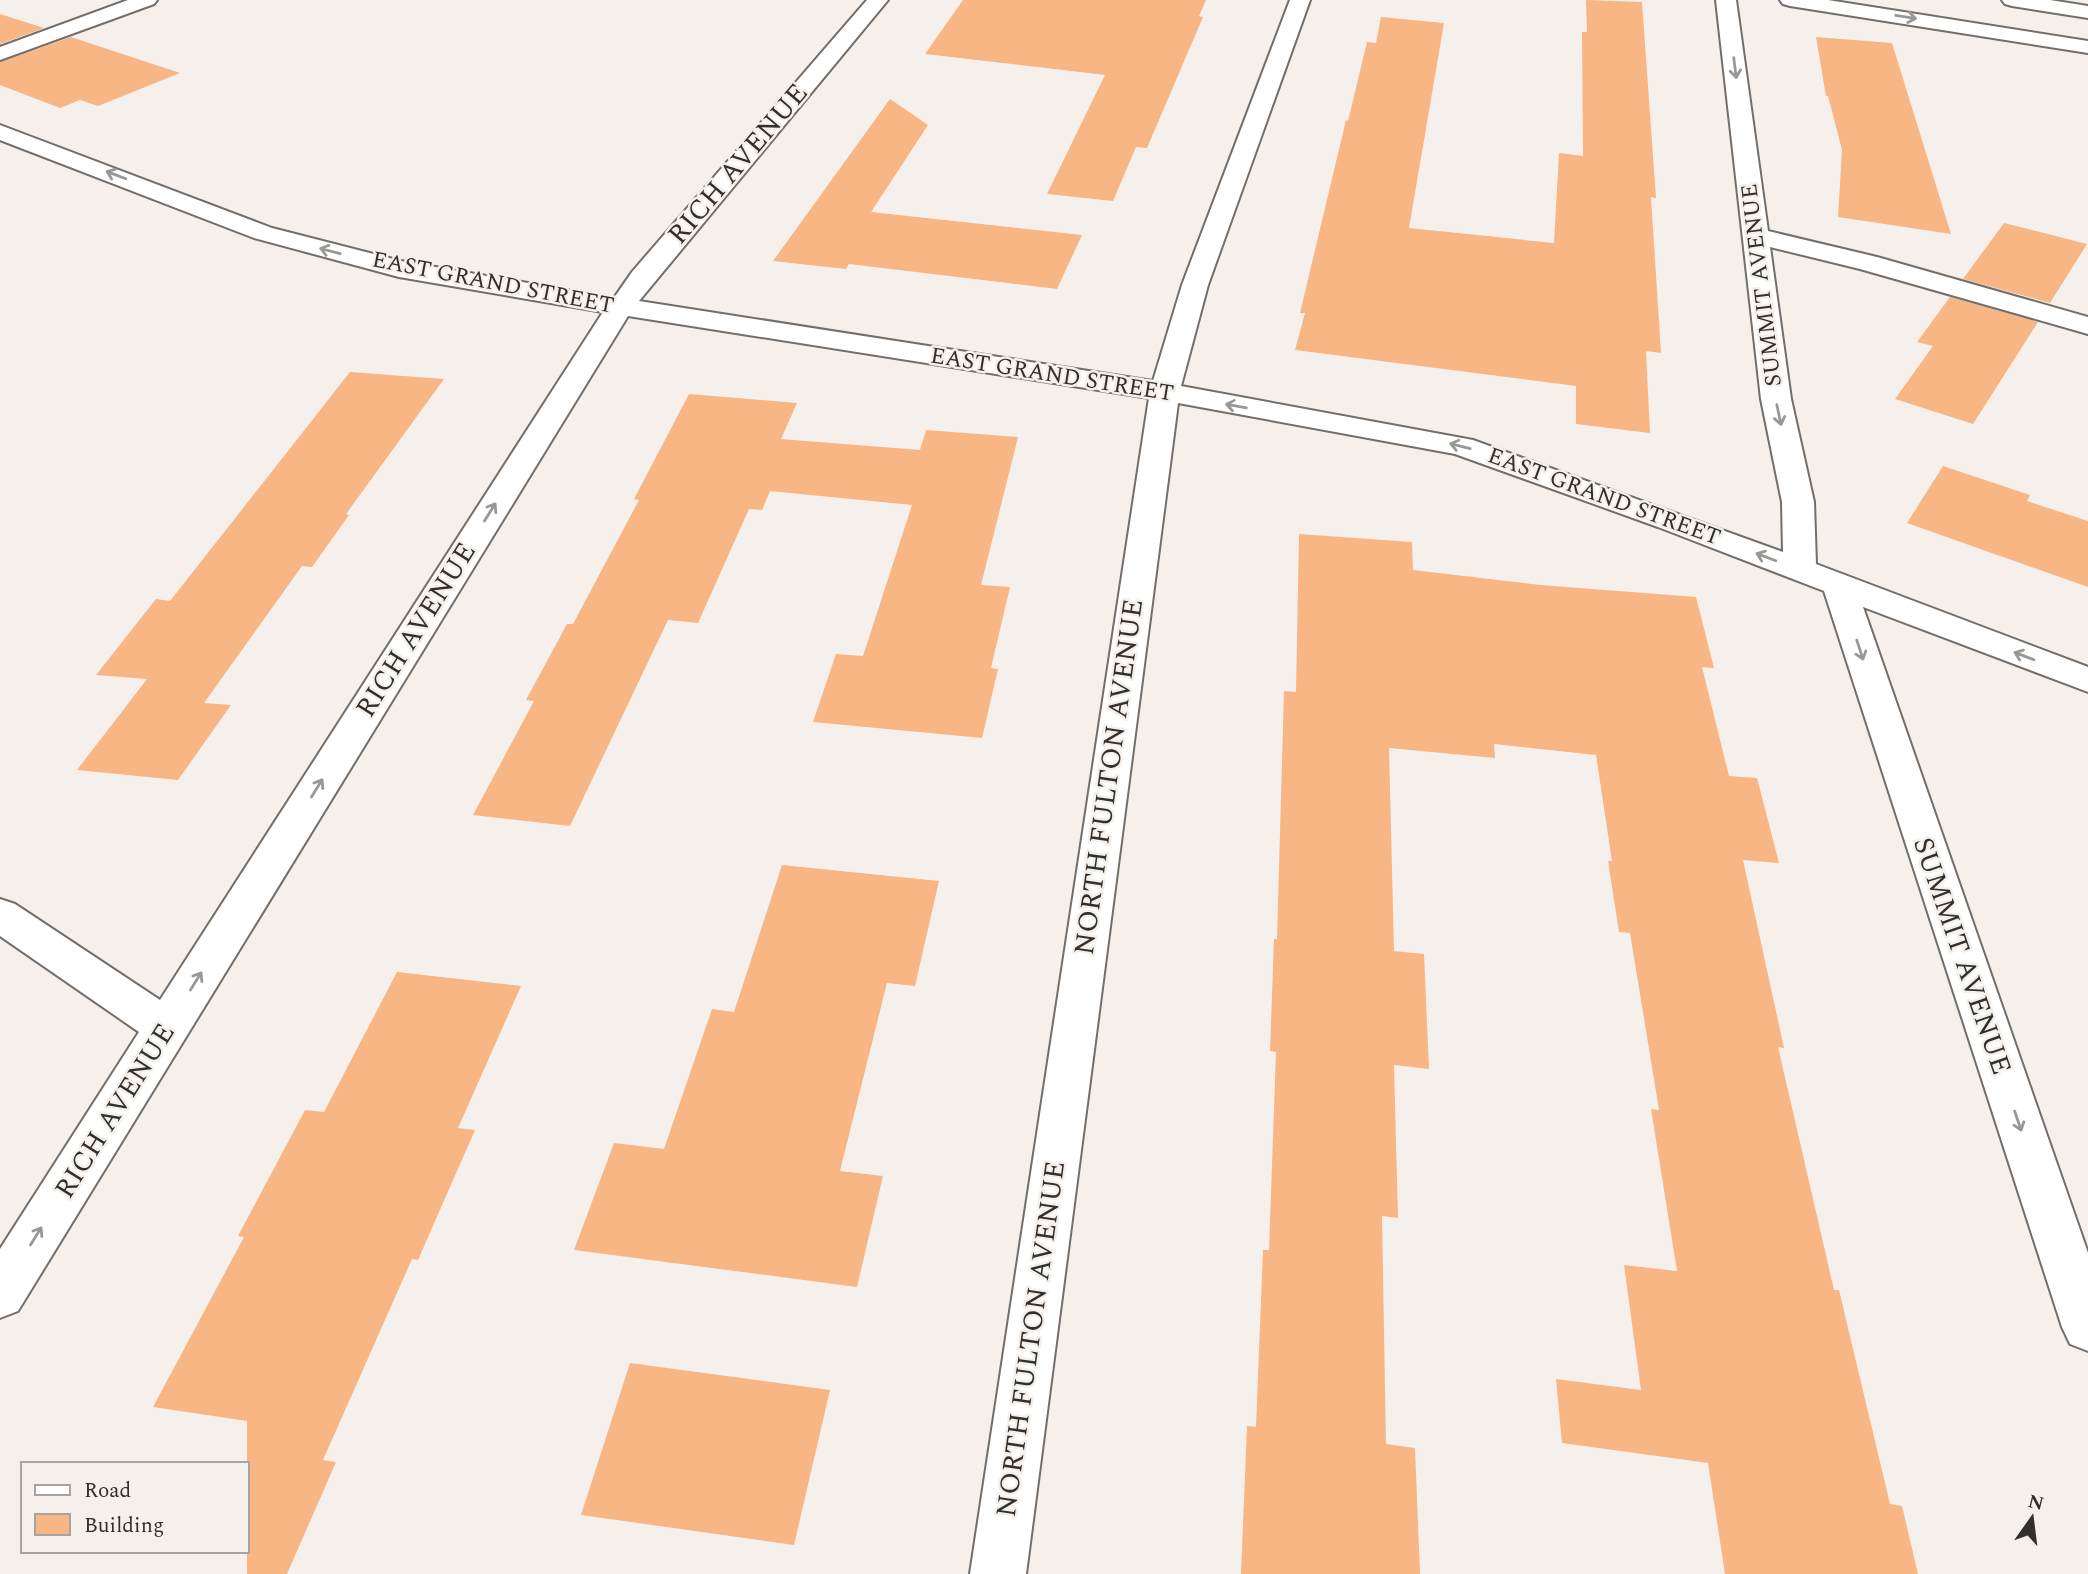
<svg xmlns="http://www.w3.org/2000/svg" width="2088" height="1574" font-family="Spectral,serif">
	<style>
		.building { fill: #f7b684 }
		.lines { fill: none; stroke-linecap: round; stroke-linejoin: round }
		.minor-casing { stroke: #736e6a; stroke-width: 4 }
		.highway-casing { stroke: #736e6a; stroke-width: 4 }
		.minor { fill: #fff; fill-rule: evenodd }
		.highway { fill: #fff; fill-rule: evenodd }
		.oneway { stroke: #989896 }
		.labels { text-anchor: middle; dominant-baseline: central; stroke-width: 5; stroke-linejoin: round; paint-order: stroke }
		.far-street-label { font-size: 23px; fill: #32302e; stroke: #f6f0ec }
		.street-label { font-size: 28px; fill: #32302e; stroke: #f6f0ec }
	</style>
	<rect width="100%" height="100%" fill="#f6f0ec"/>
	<!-- building -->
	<path class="building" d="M 963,0 L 1206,0 L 1199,16 L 1203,17 L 1147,148 L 1136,147 L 1113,201 L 1047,194 L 1105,75 L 925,54 Z
		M 1586,0 L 1642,2 L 1656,198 L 1651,197 L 1661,353 L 1646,351 L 1650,433 L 1576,424 L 1576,386 L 1295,350 L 1305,313 L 1300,313 L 1346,120 L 1348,121 L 1367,42 L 1376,43 L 1381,17 L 1444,23 L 1409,228 L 1554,243 L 1559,153 L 1583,156 L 1582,32 L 1587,32 Z
		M 0,14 L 44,28 L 0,44 Z
		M 71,37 L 180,73 L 98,106 L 80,100 L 60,108 L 0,85 L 0,62 Z
		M 1816,37 L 1892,43 L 1951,234 L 1838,217 L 1842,150 L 1828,96 L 1826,96 Z
		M 890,99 L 928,125 L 871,212 L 1082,235 L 1057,289 L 849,264 L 846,269 L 773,261 Z
		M 2004,223 L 2087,244 L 2050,303 L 1963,279 Z
		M 1950,297 L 2038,322 L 1973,424 L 1895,399 L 1933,346 L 1917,342 Z
		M 350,372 L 444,379 L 346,514 L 349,515 L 312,567 L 302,566 L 204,703 L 231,705 L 178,780 L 77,770 L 147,679 L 96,675 L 156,599 L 170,601 Z
		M 689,394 L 797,403 L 781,439 L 920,450 L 926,430 L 1018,437 L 981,585 L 1010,587 L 991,668 L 998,669 L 982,738 L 813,722 L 836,654 L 863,656 L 912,505 L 770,491 L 762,510 L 749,509 L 698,623 L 668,620 L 570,826 L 473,815 L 534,701 L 526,700 L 567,624 L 573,624 L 639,500 L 634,499 Z
		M 1943,466 L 2030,495 L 2027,501 L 2088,521 L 2088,587 L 1907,523 Z
		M 1299,534 L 1412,542 L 1413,570 L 1540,585 L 1696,597 L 1714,668 L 1702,667 L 1729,776 L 1757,778 L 1779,863 L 1743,860 L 1784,1048 L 1778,1047 L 1834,1290 L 1839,1290 L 1890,1504 L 1902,1506 L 1918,1574 L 1725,1574 L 1708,1463 L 1562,1443 L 1556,1379 L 1641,1390 L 1624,1265 L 1677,1271 L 1651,1109 L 1659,1110 L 1630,933 L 1619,932 L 1608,861 L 1612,861 L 1596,755 L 1494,744 L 1495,758 L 1389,748 L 1394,951 L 1424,954 L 1429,1069 L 1394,1065 L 1398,1218 L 1382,1216 L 1386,1444 L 1415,1448 L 1420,1574 L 1241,1574 L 1247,1426 L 1256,1427 L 1263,1250 L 1269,1250 L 1276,1052 L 1270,1051 L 1274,939 L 1277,939 L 1284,691 L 1296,692 Z
		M 782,865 L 939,881 L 915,986 L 887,983 L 840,1171 L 883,1176 L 857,1287 L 574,1250 L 614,1143 L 664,1149 L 712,1009 L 734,1012 Z
		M 397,972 L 521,986 L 458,1128 L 475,1130 L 418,1260 L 412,1259 L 323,1460 L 336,1462 L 287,1574 L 247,1574 L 247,1421 L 153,1407 L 244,1237 L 238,1236 L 305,1110 L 324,1112 Z
		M 630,1363 L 830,1390 L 794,1545 L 581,1515 Z"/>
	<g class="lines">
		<defs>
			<path id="minor" d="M 128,0 L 157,0 L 154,4 L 0,60 L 0,47 Z
				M 867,0 L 888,0 L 639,301 L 1153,381 L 1182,285 L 1290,0 L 1310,0 L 1208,285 L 1181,386 L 1473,440 L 1783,552 L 1782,502 L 1761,399 L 1716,0 L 1736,0 L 1768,231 L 1877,257 L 2088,317 L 2088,334 L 1860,269 L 1770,247 L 1791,399 L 1814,502 L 1816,564 L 2088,667 L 2088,692 L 1863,607 L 2088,1253 L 2088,1351 L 2070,1344 L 2062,1327 L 1824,591 L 1658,527 L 1455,454 L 1178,403 L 1026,1574 L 970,1574 L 1149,398 L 628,316 L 18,1311 L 0,1318 L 0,1249 L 139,1032 L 0,936 L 0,899 L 15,904 L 160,1000 L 603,312 L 399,277 L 254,238 L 0,140 L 0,125 L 272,228 L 401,261 L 614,298 L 632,272 Z
				M 1780,0 L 1828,0 L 2088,41 L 2088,53 L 1790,6 L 1783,4 Z"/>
			<path id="highway" d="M 2002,0 L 2050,0 L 2088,6 L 2088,18 L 2012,6 L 2005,4 Z"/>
		</defs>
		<!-- minor casing -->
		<use href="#minor" class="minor-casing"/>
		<!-- highway casing -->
		<use href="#highway" class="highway-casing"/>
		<!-- minor -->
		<use href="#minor" class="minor"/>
		<!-- highway -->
		<use href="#highway" class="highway"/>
	</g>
	<!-- one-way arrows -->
	<defs><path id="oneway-shaft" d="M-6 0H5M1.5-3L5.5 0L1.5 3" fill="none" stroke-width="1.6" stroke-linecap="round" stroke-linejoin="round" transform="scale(1.75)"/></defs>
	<g class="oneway">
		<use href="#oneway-shaft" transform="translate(1906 17) rotate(9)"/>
		<use href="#oneway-shaft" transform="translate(1735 68) rotate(83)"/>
		<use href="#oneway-shaft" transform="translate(116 175) rotate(-159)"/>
		<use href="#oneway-shaft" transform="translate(330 251) rotate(-165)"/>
		<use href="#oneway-shaft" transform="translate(1236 406) rotate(-170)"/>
		<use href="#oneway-shaft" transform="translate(1779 415) rotate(78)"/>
		<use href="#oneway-shaft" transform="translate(1460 446) rotate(-166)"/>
		<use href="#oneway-shaft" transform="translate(490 512) rotate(-58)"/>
		<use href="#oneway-shaft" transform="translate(1766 557) rotate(-159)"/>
		<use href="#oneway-shaft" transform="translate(1860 650) rotate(72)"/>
		<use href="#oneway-shaft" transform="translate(2024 656) rotate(-159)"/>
		<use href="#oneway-shaft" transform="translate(317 788) rotate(-58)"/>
		<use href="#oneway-shaft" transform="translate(196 981) rotate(-58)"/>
		<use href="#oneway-shaft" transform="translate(2018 1121) rotate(71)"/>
		<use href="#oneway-shaft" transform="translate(36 1236) rotate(-58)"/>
	</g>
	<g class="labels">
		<!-- far-street labels -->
		<g class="far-street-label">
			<text transform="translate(493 283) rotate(11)">EAST GRAND STREET</text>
			<text transform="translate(1762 285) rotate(-97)">SUMMIT AVENUE</text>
			<text transform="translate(1052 375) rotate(9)">EAST GRAND STREET</text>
			<text transform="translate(1604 497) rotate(20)">EAST GRAND STREET</text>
		</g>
		<!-- street labels -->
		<g class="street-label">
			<text transform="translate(738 164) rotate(-50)">RICH AVENUE</text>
			<text transform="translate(416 630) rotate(-58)">RICH AVENUE</text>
			<text transform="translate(1109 777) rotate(-82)">NORTH FULTON AVENUE</text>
			<text transform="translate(1962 956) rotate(71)">SUMMIT AVENUE</text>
			<text transform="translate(115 1111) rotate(-58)">RICH AVENUE</text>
			<text transform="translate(1031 1339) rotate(-82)">NORTH FULTON AVENUE</text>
		</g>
	</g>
	<!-- legend -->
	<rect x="21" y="1462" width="228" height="91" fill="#f6f0ec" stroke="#a8a3a0" stroke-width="2"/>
	<rect x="35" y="1485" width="35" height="10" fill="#ffffff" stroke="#a8a3a0" stroke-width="2"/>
	<text x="84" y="1497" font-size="21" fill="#32302e">Road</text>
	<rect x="35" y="1514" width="35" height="21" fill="#f7b684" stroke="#a8a3a0" stroke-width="2"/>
	<text x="84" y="1532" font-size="21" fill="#32302e">Building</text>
	<!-- north arrow -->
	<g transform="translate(2032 1518) rotate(14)" stroke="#f6f0ec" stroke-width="5" paint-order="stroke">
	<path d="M0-5L12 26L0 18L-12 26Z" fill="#32302e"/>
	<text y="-10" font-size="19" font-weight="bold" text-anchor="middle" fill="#32302e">N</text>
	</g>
</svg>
